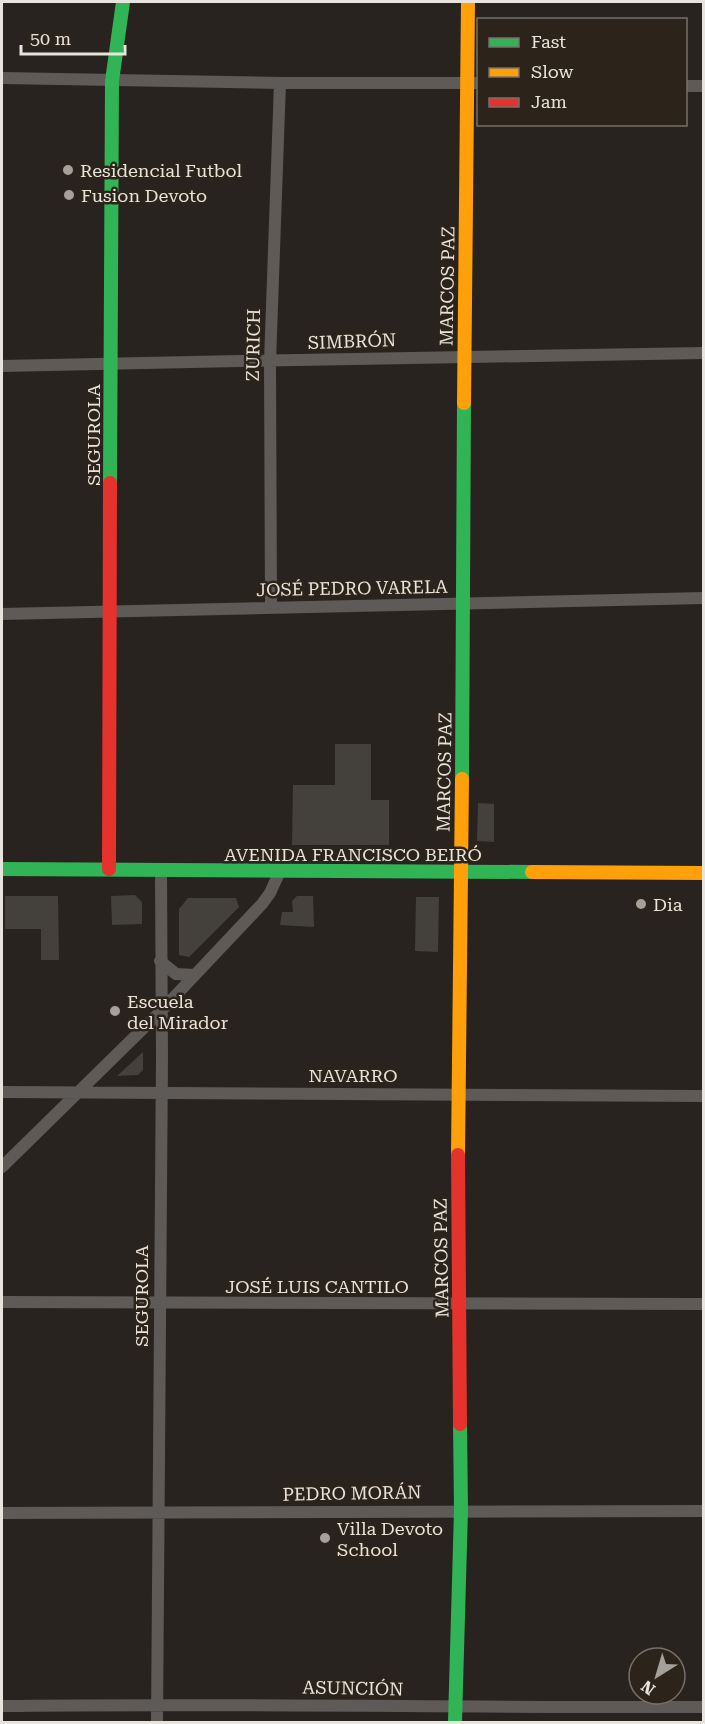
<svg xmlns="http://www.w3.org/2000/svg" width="705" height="1724" font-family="'Roboto Serif',serif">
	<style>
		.building { fill: #44403b }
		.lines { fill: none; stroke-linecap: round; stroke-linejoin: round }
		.street { stroke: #5e5a58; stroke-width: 12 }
		.fast { stroke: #30b455; stroke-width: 14 }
		.slow { stroke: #ff9f0a; stroke-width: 14 }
		.jam { stroke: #e5322d; stroke-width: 14 }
		.poi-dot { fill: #a5a09a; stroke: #2c241a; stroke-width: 2 }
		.labels { text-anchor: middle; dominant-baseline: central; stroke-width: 5; stroke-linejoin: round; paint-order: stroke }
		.poi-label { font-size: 18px; fill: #e8e3dc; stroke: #2c241a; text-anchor: start }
		.street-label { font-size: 18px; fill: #e8e3dc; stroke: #2c241a }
	</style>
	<rect width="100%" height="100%" fill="#28231e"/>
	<!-- building -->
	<path class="building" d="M 335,744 L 371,744 L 371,800 L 389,800 L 389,845 L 292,845 L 293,785 L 335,785 Z
		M 478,803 L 494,804 L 494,842 L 477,841 Z
		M 135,895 L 142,902 L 142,924 L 112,925 L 111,896 Z
		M 5,896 L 58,896 L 59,960 L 41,960 L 41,929 L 5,929 Z
		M 297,896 L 313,896 L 314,927 L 280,925 L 282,912 L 293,912 L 292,901 Z
		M 416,897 L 439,897 L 438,952 L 415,951 Z
		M 188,898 L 236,898 L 239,907 L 189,957 L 179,955 L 179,909 Z
		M 143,1052 L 143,1070 L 138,1075 L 117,1076 Z"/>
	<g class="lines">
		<!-- street -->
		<path class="street" d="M 2,78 L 280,83 L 478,83
			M 686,86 L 704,86
			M 2,366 C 236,361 469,356 704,353
			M 271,607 L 270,362 L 280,83
			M 2,614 L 704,598
			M 160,961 L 176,974 L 195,975
			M 2,1092 L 704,1096
			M 2,1167 L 161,1011 L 262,904 L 270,893 L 280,871
			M 2,1302 L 704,1304
			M 2,1513 L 704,1511
			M 2,1706 C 235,1703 469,1708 704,1707
			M 157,1722 L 162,1057 L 161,871"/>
		<!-- fast -->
		<path class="fast" d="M 110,483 L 112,81 L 123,2
			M 462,779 L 464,403
			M 2,869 L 532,872
			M 455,1722 L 461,1510 L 460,1424"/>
		<!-- slow -->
		<path class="slow" d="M 464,403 L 468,2
			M 532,872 L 704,873
			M 458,1155 L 462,779"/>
		<!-- jam -->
		<path class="jam" d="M 109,869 L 110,483
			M 458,1155 L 460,1424"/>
	</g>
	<!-- markers -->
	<g class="poi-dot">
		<circle cx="68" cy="170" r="6"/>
		<circle cx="69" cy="195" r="6"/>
		<circle cx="641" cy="904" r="6"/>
		<circle cx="115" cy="1011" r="6"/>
		<circle cx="325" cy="1538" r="6"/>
	</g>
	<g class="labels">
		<!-- poi labels -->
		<g class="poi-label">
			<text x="80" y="170">Residencial Futbol</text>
			<text x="81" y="195">Fusion Devoto</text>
			<text x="653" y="904">Dia</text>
			<text x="127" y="1001">Escuela<tspan x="127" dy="21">del Mirador</tspan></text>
			<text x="337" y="1528">Villa Devoto<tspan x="337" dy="21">School</tspan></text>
		</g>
		<!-- street labels -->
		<g class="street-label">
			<text transform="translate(447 286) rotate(-89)">MARCOS PAZ</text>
			<text transform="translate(352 341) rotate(-2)">SIMBRÓN</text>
			<text transform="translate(253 345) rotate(-89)">ZURICH</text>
			<text transform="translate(93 435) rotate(-90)">SEGUROLA</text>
			<text transform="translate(352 588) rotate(-1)">JOSÉ PEDRO VARELA</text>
			<text transform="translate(444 772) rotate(-89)">MARCOS PAZ</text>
			<text x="353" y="854">AVENIDA FRANCISCO BEIRÓ</text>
			<text x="353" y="1075">NAVARRO</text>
			<text transform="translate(441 1258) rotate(-91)">MARCOS PAZ</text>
			<text x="317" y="1286">JOSÉ LUIS CANTILO</text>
			<text transform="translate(141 1296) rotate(-90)">SEGUROLA</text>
			<text transform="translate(352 1493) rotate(-1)">PEDRO MORÁN</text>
			<text transform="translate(353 1688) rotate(1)">ASUNCIÓN</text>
		</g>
	</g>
	<!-- border -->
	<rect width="705" height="1724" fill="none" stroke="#e8e3dc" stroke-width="6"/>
	<!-- legend -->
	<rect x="477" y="18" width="210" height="108" fill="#2c241a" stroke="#777068" stroke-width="1.5"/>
	<rect x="489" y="38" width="30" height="9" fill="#30b455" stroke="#777068" stroke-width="1.5"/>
	<text x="531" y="48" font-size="18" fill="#e8e3dc">Fast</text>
	<rect x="489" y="68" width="30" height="9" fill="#ff9f0a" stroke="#777068" stroke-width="1.5"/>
	<text x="531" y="78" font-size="18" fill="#e8e3dc">Slow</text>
	<rect x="489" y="98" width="30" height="9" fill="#e5322d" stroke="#777068" stroke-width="1.5"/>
	<text x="531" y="108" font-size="18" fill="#e8e3dc">Jam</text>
	<!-- north arrow -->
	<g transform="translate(657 1676) rotate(217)"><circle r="28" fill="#2c241a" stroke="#777068" stroke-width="1.5"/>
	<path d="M0-4.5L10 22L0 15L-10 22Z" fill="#a5a09a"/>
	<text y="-9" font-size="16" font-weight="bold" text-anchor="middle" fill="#e8e3dc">N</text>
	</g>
	<!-- scale -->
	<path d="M21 45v9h104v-9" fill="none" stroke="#e8e3dc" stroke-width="3"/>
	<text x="30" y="45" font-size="18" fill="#e8e3dc" stroke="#2c241a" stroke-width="4.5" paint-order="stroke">50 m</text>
</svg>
